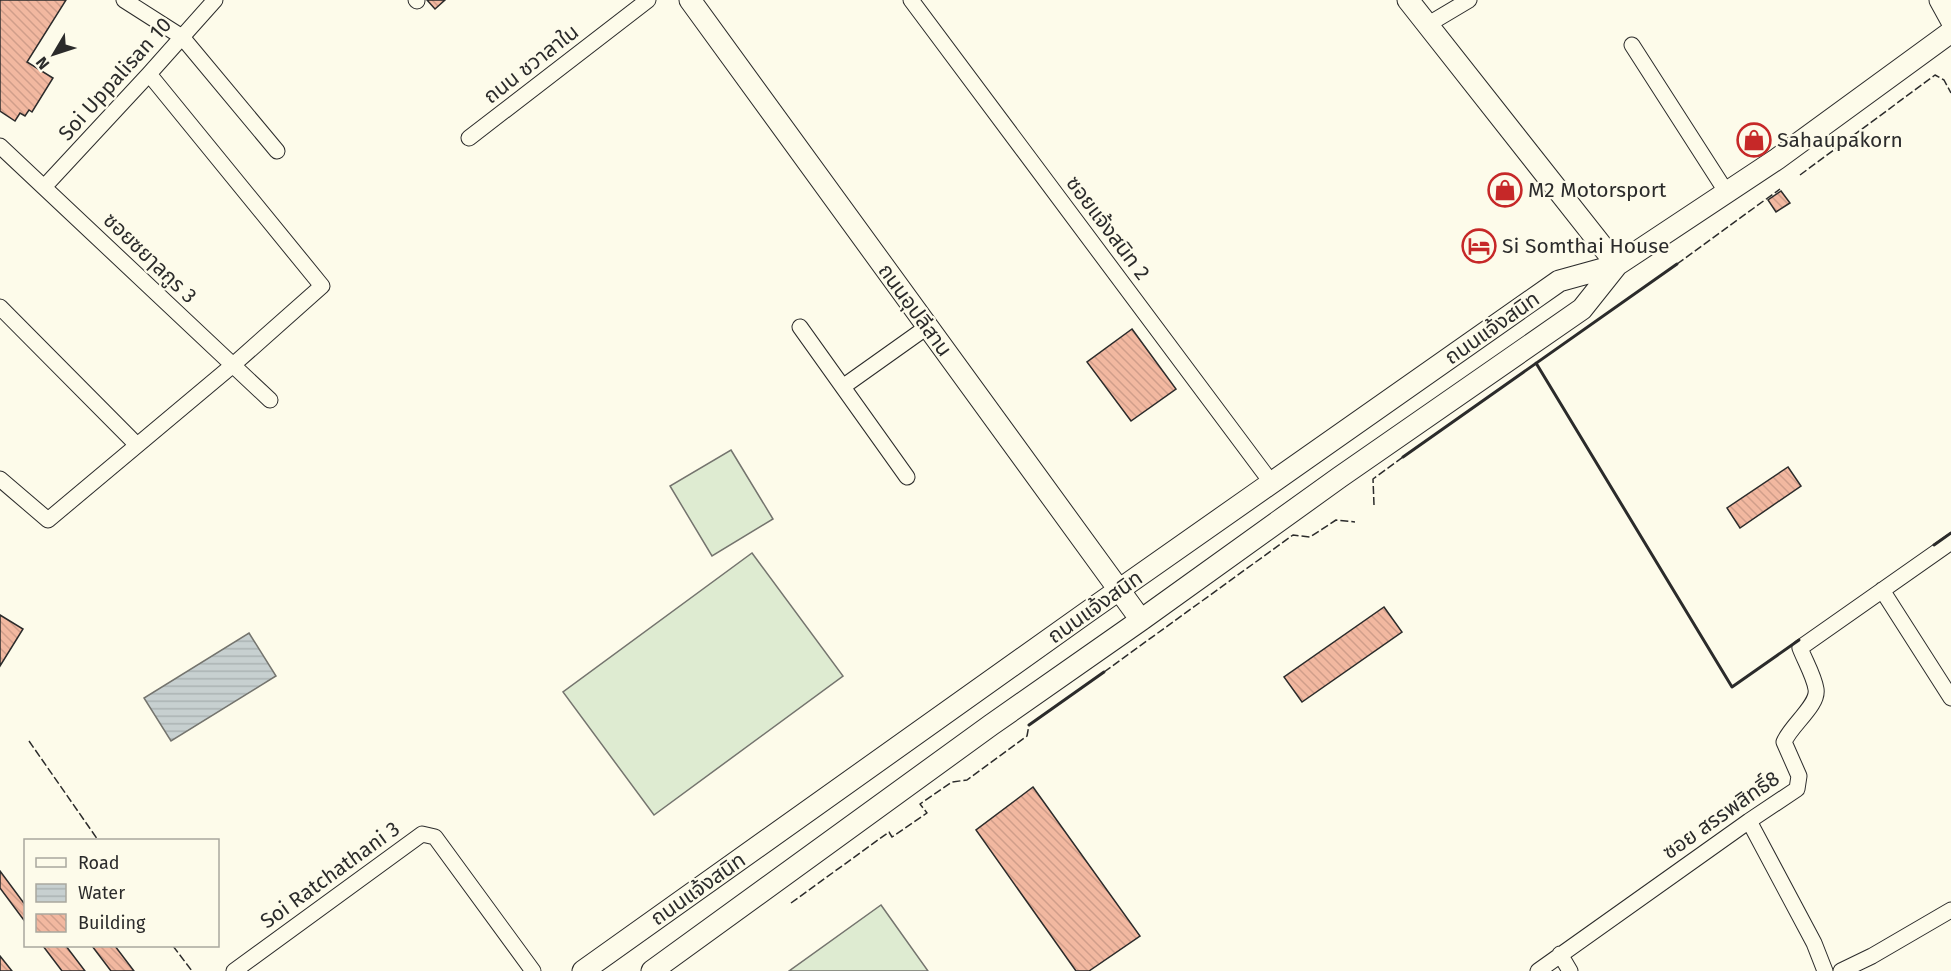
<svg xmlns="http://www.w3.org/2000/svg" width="1951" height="971" font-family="'Fira Sans','Noto Sans Thai',sans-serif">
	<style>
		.garden { fill: #deebd1; stroke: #74746e; stroke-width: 1.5 }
		.water { fill: url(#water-rules); stroke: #74746e; stroke-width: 1.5 }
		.building { fill: url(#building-back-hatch); stroke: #2b2b2b; stroke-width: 1.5 }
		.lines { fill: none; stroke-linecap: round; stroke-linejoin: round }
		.street-casing { stroke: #2b2b2b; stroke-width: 17 }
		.secondary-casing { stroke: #2b2b2b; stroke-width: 23 }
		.street { stroke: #fdfbea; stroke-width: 15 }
		.secondary { stroke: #fdfbea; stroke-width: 21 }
		.fence { stroke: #2b2b2b; stroke-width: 1.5; stroke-dasharray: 8 3; stroke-linecap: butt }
		.wall { stroke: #2b2b2b; stroke-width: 3 }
		.labels { text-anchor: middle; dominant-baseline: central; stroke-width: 4.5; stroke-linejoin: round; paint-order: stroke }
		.street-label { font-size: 21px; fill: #2b2b2b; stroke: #fdfbea }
		.poi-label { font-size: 21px; fill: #2b2b2b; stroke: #fdfbea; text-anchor: start }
	</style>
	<defs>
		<pattern id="water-rules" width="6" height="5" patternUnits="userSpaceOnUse" patternTransform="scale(1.5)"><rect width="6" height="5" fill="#c7d0d0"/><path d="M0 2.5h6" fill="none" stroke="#abb3b3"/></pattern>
		<pattern id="building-back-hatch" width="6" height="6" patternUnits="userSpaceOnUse" patternTransform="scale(1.5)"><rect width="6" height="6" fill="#f2b8a0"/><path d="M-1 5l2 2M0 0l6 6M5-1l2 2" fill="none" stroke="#d09e8a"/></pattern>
	</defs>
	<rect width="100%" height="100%" fill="#fdfbea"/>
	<!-- garden -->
	<path class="garden" d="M 731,450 L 773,519 L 712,556 L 670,486 Z
		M 752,553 L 843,676 L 654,815 L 563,692 Z
		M 881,905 L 928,971 L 789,971 Z"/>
	<!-- water -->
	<path class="water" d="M 249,633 L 276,676 L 171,741 L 144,698 Z"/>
	<!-- building -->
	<path class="building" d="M 0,0 L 66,0 L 27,62 L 53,78 L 32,112 L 29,110 L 25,116 L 20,113 L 15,121 L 0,111 Z
		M 427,0 L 445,0 L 435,9 Z
		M 1781,191 L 1790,203 L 1776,212 L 1768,200 Z
		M 1132,329 L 1176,389 L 1131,421 L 1087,362 Z
		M 1788,467 L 1801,486 L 1740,528 L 1727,508 Z
		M 1384,607 L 1402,632 L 1302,702 L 1284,677 Z
		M 0,615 L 23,629 L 0,666 Z
		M 1033,787 L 1140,936 L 1089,971 L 1076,971 L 976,830 Z
		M 0,871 L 26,906 L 26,923 L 0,888 Z
		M 43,946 L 66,946 L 85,971 L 62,971 Z
		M 92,946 L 115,946 L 134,971 L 111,971 Z
		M 0,956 L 12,971 L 0,971 Z"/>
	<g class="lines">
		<defs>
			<path id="street" d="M 124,0 L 182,37 L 277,151
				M 416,0 L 417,1
				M 911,0 L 1271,482
				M 1427,25 L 1469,0
				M 1632,45 L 1727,193
				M 469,138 L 648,0
				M 0,146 L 270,400
				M 45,186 L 149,74 L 215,0
				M 0,307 L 137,445
				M 800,327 L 907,477
				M 844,386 L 927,327
				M 0,479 L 48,520 L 233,365 L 322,286 L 149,74
				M 1882,590 L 1951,698
				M 1749,821 L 1814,943 L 1825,971
				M 1560,954 L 1570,971
				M 234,971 L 422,834 L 435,837 L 533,971
				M 1538,971 L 1749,821 L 1797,789 L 1799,776 L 1784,742 C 1791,725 1819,705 1816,689 C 1814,676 1805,661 1800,648 L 1951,542
				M 1841,971 L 1872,956 L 1951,910"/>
			<path id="secondary" d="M 690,0 L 1141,620
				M 1408,0 L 1617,265
				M 1940,0 L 1951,20
				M 583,971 L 1086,613 L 1559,281 L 1617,265
				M 652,971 L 991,725 L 1141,620 L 1340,477 L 1582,309 L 1617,265 L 1777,159 L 1951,32"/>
		</defs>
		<!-- street casing -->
		<use href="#street" class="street-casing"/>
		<!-- secondary casing -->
		<use href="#secondary" class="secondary-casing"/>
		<!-- street -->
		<use href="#street" class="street"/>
		<!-- secondary -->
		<use href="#secondary" class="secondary"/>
		<!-- fence -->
		<path class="fence" d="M 1800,175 L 1935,75 L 1944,80 L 1951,93
			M 1677,264 L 1780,189
			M 1374,505 L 1373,479 L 1403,457
			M 1104,672 L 1293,535 L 1310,537 L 1336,520 L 1355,522
			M 29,741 L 98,840
			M 791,903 L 889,832 L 892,837 L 927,813 L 920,804 L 952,782 L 967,780 L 1027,736 L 1029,725
			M 173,946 L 192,971"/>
		<!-- wall -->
		<path class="wall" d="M 1536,363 L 1732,687 L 1799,640
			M 1403,457 L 1677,264
			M 1934,545 L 1951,533
			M 1029,725 L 1104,672"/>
	</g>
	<!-- icons -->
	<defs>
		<symbol id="shop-ring" viewBox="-11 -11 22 22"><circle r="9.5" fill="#fdfbea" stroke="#c62828" stroke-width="1.5"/><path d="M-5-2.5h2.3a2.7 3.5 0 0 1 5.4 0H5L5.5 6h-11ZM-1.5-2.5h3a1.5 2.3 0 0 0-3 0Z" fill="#c62828"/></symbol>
		<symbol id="hotel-ring" viewBox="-11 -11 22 22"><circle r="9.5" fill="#fdfbea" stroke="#c62828" stroke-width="1.5"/><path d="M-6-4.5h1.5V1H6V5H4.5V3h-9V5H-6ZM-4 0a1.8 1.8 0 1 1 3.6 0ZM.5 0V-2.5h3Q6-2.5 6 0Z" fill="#c62828"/></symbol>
	</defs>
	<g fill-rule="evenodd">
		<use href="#shop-ring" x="1735" y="121" width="38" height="38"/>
		<use href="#shop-ring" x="1486" y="171" width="38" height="38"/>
		<use href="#hotel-ring" x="1460" y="227" width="38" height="38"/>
	</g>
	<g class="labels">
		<!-- street labels -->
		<g class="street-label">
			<text transform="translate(531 64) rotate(-38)">ถนน ชวาลาใน</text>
			<text transform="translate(115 79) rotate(-48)">Soi Uppalisan 10</text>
			<text transform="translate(1108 228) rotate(53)">ซอยแจ้งสนิท 2</text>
			<text transform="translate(150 258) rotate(44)">ซอยซยๅลกูร 3</text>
			<text transform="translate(915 310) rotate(54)">ถนนอุปลีสาน</text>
			<text transform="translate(1492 328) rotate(-35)">ถนนแจ้งสนิท</text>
			<text transform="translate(1095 607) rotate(-35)">ถนนแจ้งสนิท</text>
			<text transform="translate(1721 815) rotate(-35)">ซอย สรรพสิทธิ์8</text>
			<text transform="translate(330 875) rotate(-36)">Soi Ratchathani 3</text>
			<text transform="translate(698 889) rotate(-35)">ถนนแจ้งสนิท</text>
		</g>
		<!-- poi labels -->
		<g class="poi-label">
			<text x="1777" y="140">Sahaupakorn</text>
			<text x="1528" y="190">M2 Motorsport</text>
			<text x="1502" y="246">Si Somthai House</text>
		</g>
	</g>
	<!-- legend -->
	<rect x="24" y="839" width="195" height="108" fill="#fdfbea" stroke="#a9a89e" stroke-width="1.5"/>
	<rect x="36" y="858" width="30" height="9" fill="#fdfbea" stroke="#a9a89e" stroke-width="1.5"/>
	<text x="78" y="869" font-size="18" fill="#2b2b2b">Road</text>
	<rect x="36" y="884" width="30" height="18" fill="url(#water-rules)" stroke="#a9a89e" stroke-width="1.5"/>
	<text x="78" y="899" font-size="18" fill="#2b2b2b">Water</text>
	<rect x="36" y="914" width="30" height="18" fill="url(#building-back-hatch)" stroke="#a9a89e" stroke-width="1.5"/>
	<text x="78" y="929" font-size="18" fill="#2b2b2b">Building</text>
	<!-- north arrow -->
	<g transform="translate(54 54) rotate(231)" stroke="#fdfbea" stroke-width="4.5" paint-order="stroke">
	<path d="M0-4.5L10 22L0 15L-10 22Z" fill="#2b2b2b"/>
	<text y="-9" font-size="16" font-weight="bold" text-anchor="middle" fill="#2b2b2b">N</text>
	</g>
</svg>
